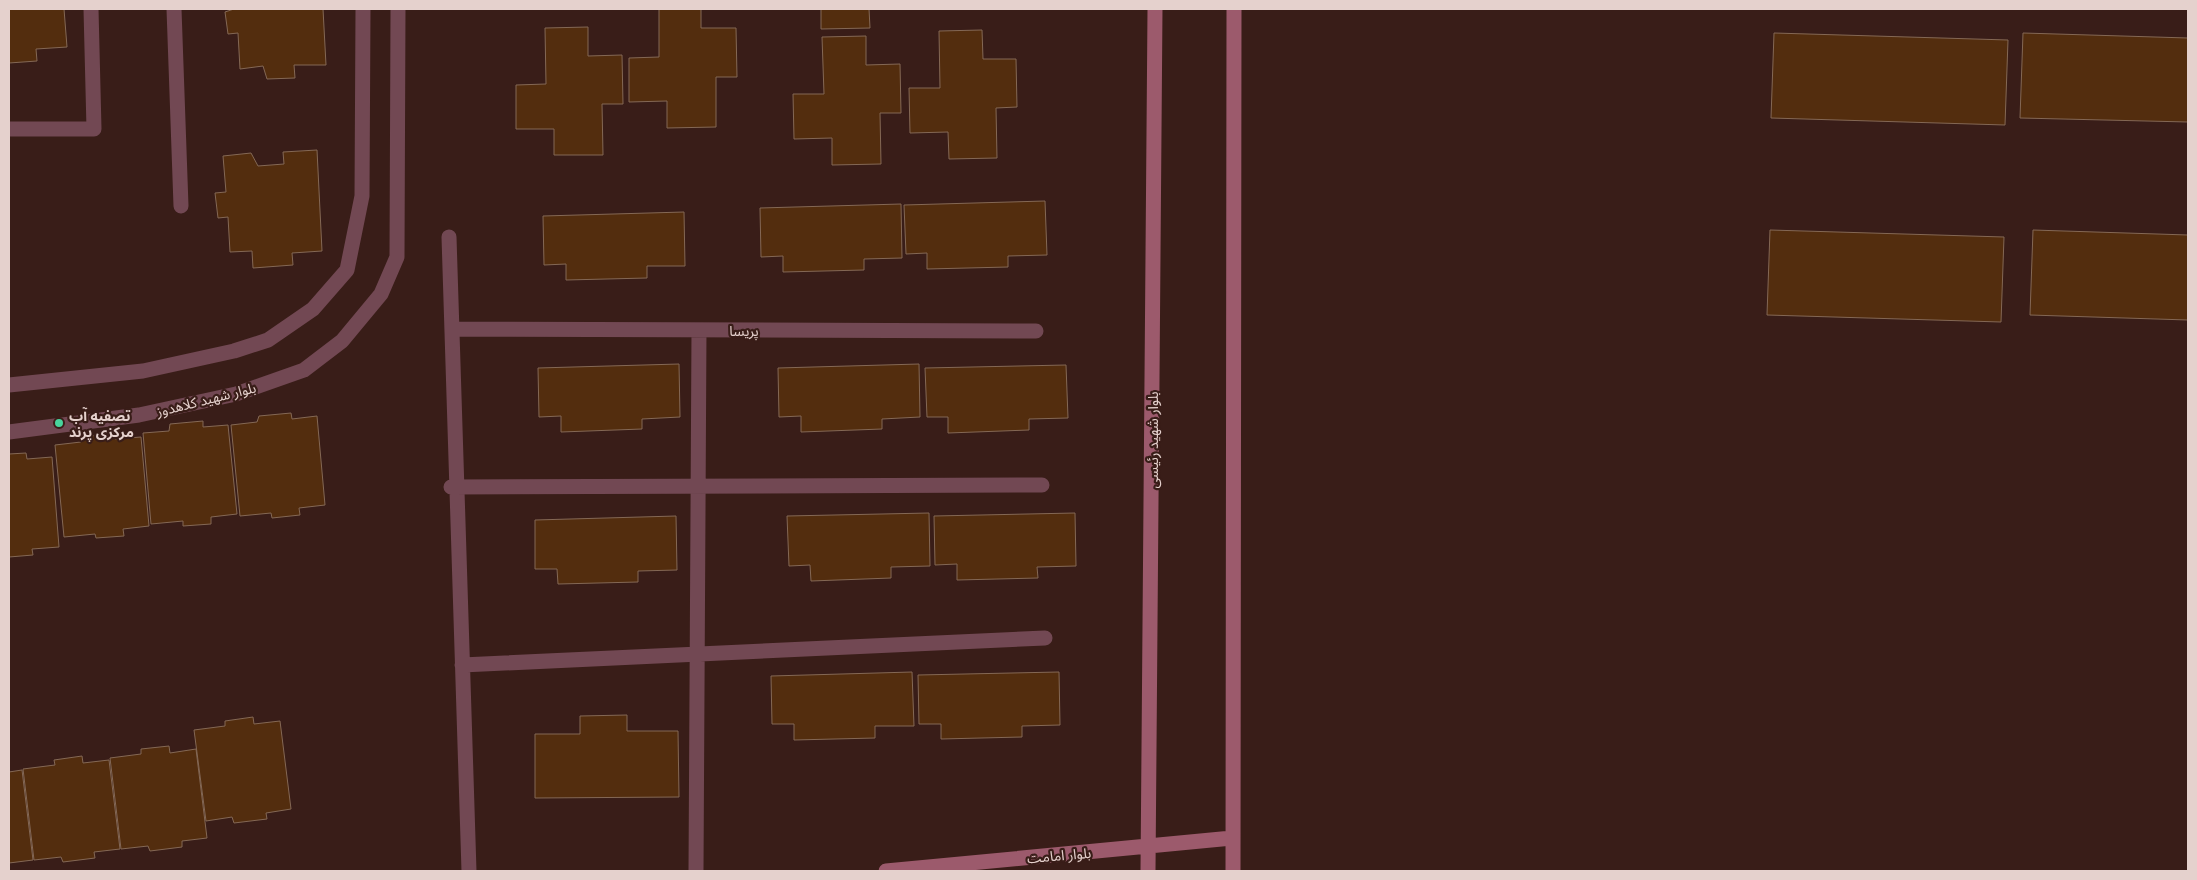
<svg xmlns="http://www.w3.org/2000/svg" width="2197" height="880" font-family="Lato,'Noto Sans Arabic',sans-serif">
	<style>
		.building { fill: #532d0e; stroke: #846855 }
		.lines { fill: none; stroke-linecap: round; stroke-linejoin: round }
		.street { stroke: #724853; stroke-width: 15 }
		.secondary { stroke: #9c5a6c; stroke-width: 15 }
		.poi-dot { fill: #48d49d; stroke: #391d18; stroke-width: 2 }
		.labels { text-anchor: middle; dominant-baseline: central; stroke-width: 4.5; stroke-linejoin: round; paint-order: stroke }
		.street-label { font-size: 14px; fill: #e5d1cd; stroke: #391d18 }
		.poi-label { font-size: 14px; font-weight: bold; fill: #e5d1cd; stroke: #391d18; text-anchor: start }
	</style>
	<rect width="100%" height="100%" fill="#391d18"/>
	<!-- building -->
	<path class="building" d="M 9,9 L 64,9 L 67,47 L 36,49 L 37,61 L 9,63 Z
		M 234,9 L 323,9 L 326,65 L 294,65 L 295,78 L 267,79 L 263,66 L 240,69 L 238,33 L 228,34 L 225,12 Z
		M 659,9 L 701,9 L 701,28 L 736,28 L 737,77 L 716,77 L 716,127 L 667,128 L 667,101 L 629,102 L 629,58 L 659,57 Z
		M 821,9 L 869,9 L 870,28 L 821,29 Z
		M 588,27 L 588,56 L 622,55 L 623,104 L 602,104 L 603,155 L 554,155 L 554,129 L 516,129 L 516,85 L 546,84 L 545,28 Z
		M 982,30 L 983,59 L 1016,59 L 1017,107 L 996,108 L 997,158 L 949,159 L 948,132 L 910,133 L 909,88 L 940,88 L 939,31 Z
		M 1774,33 L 2008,40 L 2005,125 L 1771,118 Z
		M 2023,33 L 2188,38 L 2188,122 L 2020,118 Z
		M 866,36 L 866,65 L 900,64 L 901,113 L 880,113 L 881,164 L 832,165 L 832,138 L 794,139 L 793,94 L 824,94 L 822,37 Z
		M 317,150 L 322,251 L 292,253 L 293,265 L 253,268 L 252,251 L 230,252 L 228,217 L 218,218 L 215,193 L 226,192 L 223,156 L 251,153 L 258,166 L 284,164 L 283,152 Z
		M 1045,201 L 1047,255 L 1008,256 L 1008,267 L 927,269 L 927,253 L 906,254 L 904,205 Z
		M 901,204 L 902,258 L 864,259 L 864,270 L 783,272 L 783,256 L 761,257 L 760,208 Z
		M 684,212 L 685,266 L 647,266 L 647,278 L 566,280 L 566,264 L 544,265 L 543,216 Z
		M 1770,230 L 2004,237 L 2001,322 L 1767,315 Z
		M 2033,230 L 2188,235 L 2188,320 L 2030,315 Z
		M 679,364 L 680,417 L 642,419 L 642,429 L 561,432 L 561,416 L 539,417 L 538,368 Z
		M 919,364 L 920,417 L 882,419 L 882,429 L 801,432 L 801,416 L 779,417 L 778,368 Z
		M 1066,365 L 1068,418 L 1029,419 L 1029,430 L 948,433 L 948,417 L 927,417 L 925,368 Z
		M 291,413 L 292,419 L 317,416 L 325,505 L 299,508 L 300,515 L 272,518 L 271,513 L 240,516 L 231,425 L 257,422 L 259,416 Z
		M 203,421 L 203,427 L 228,425 L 237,514 L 211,517 L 211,524 L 183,526 L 183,521 L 151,524 L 143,433 L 169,431 L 170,424 Z
		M 115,433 L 115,439 L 141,437 L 149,526 L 123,529 L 124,536 L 96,538 L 95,534 L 64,537 L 55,445 L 81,442 L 83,437 Z
		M 26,453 L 27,459 L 52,457 L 59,547 L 32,549 L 33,555 L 9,557 L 9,454 Z
		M 929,513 L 930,566 L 891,567 L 891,578 L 811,581 L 810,565 L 789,566 L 787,516 Z
		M 1075,513 L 1076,566 L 1037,567 L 1038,578 L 957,580 L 957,564 L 935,565 L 934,516 Z
		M 676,516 L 677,570 L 638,571 L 638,582 L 558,584 L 557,569 L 535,569 L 535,520 Z
		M 912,672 L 914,726 L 875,726 L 875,738 L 794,740 L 794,724 L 772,724 L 771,676 Z
		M 1059,672 L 1060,725 L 1022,726 L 1022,737 L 941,739 L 941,724 L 919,724 L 918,675 Z
		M 627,715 L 627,731 L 678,731 L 679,797 L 535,798 L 535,734 L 580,734 L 580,716 Z
		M 253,717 L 254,724 L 280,721 L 291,809 L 266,813 L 267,819 L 234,823 L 232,817 L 206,821 L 194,730 L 225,726 L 225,721 Z
		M 169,746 L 170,753 L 196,749 L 207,838 L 182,841 L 182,847 L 150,851 L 148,846 L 121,849 L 110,758 L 141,754 L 141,749 Z
		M 82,756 L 83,763 L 109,760 L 120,849 L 94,852 L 95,858 L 63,862 L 61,857 L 34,860 L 23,769 L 55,765 L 54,760 Z
		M 22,770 L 33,860 L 9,863 L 9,772 Z"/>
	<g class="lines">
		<!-- street -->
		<path class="street" d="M 174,9 L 181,206
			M 9,129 L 94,129 L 91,9
			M 449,237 L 469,871
			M 452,329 L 1036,331
			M 9,385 L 143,371 L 234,351 L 268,340 L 313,309 L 347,270 L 362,196 L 363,9
			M 9,432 L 139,415 L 236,394 L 304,370 L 342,341 L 381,294 L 397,257 L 398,9
			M 451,487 L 1042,485
			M 462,665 L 1045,638
			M 696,871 L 699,330"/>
		<!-- secondary -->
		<path class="secondary" d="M 886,871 L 1232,838
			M 1148,871 L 1155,9
			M 1233,871 L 1234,9"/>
	</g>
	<!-- markers -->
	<circle class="poi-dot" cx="59" cy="423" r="5"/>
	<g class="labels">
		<!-- street labels -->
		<g class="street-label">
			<text x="744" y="330">پریسا</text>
			<text transform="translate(206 399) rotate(-14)">بلوار شهید کلاهدوز</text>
			<text transform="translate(1152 440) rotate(-90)">بلوار شهید رئیسی</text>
			<text transform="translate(1059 855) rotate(-5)">بلوار امامت</text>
		</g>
		<!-- poi labels -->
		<g class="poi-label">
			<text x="69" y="415">تصفیه آب<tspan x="69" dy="16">مرکزی پرند</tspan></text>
		</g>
	</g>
	<!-- border -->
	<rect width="2197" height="880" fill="none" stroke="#e5d1cd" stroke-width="20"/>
</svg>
